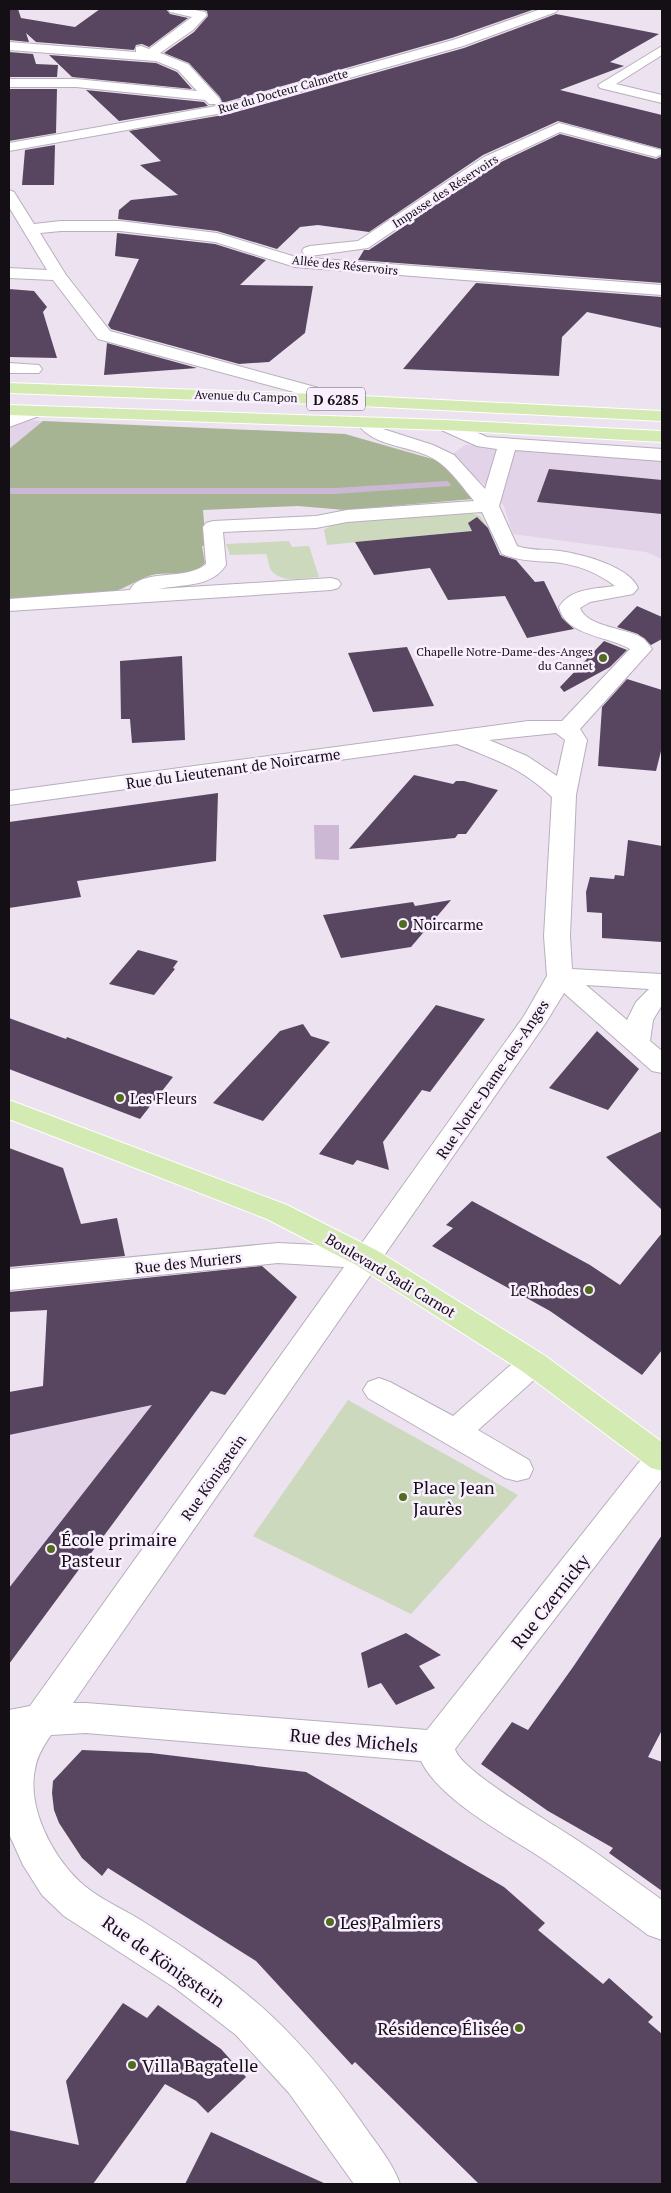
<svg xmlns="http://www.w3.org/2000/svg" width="671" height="2193" font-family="'PT Serif',serif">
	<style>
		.built { fill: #e2d3e8 }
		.green { fill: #ccd9bd }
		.forest { fill: #a6b494 }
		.water { fill: #ccb7d5 }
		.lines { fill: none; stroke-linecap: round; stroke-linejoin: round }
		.stream { fill: #ccb7d5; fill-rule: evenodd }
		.building { fill: #584660 }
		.minor-casing { stroke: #b8afbd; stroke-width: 2 }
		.major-casing { stroke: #fff; stroke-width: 2 }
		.minor { fill: #fff; fill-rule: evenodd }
		.major { fill: #d3eab2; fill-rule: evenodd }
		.poi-dot { fill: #516c20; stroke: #f9effe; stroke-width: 2 }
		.labels { text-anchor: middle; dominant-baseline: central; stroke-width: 5; stroke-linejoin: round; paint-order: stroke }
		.far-street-label { font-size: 12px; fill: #130f14; stroke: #f9effe }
		.far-poi-label { font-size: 12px; fill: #130f14; stroke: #f9effe; text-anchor: end }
		.shield { fill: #f9effe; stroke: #58525a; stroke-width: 1 }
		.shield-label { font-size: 14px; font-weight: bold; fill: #130f14 }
		.street-label { font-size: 15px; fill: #130f14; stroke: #f9effe }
		.poi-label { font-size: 15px; fill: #130f14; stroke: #f9effe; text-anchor: start }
		.near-poi-label { font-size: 18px; fill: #130f14; stroke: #f9effe; text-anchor: start }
		.near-street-label { font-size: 18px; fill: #130f14; stroke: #f9effe }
	</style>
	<rect width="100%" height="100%" fill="#ece2f0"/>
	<!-- built -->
	<path class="built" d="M 9,420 L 43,421 L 9,449 Z
		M 506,442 L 575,443 L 662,451 L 662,559 L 646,552 L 513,534 L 504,506 L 486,486 L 450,456 L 465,445 Z
		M 151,1405 L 194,1414 L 9,1664 L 9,1435 Z"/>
	<!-- green -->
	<path class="green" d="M 471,513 L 480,516 L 489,529 L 327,545 L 324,530 L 335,523 L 346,521 Z
		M 289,541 L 292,547 L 309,546 L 319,577 C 305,578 281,584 271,570 C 268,566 269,559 266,554 L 230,555 L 226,544 Z
		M 348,1400 L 518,1495 L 411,1614 L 253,1536 Z"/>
	<!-- forest -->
	<path class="forest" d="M 43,421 L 345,434 L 436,460 L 443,465 L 473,499 L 345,510 L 298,506 L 203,510 L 206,546 L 202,546 L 205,563 C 191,578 169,571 152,575 C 137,579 126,589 111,592 L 9,599 L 9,449 Z"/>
	<!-- water -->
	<path class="water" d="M 314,825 L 339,825 L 339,860 L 315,859 Z"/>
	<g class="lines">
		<!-- stream -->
		<path class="stream" d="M 447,481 L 451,484 L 450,486 L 335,494 L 9,494 L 9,488 L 335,488 Z"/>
	</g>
	<!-- building -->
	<path class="building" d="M 9,9 L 18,9 L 21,18 L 75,27 L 100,9 L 166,9 L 170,14 L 188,18 L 149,47 L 142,44 L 136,45 L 134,50 L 36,42 L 26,33 L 29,42 L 9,40 Z
		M 198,9 L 535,9 L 452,38 L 222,103 L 220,97 L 189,63 L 164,53 L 194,32 L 208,16 L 207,11 Z
		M 556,14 L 659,34 L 610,62 L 624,66 L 560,90 L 662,115 L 662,149 L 558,121 L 483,155 L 369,232 L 318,225 L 300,227 L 277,249 L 217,231 L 118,219 L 119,210 L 131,200 L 178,195 L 140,165 L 161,161 L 129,131 L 229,114 L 464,48 Z
		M 9,52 L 33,54 L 36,64 L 58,65 L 57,77 L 9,77 Z
		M 49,55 L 156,63 L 177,72 L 192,89 L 72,77 Z
		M 9,89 L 57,89 L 56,133 L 9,141 Z
		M 86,90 L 204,102 L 208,106 L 119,121 Z
		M 560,134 L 656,159 L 662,156 L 662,283 L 358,260 L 364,250 L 369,250 L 495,165 Z
		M 55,145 L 54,185 L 22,185 L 25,150 Z
		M 117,233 L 215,244 L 266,260 L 240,285 L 313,286 L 305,333 L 269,362 L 239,364 L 111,329 L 108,325 L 139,259 L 115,256 Z
		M 476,283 L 662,297 L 662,328 L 587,312 L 562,337 L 559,376 L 403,369 Z
		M 9,289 L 34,291 L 47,307 L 43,312 L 57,358 L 9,357 Z
		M 107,343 L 197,368 L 104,375 Z
		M 549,469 L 662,480 L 662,514 L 537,502 Z
		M 477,517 L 488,528 L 500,555 L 516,560 L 535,582 L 544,581 L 562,618 L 574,629 L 527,638 L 505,596 L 448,600 L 430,568 L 374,575 L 355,542 L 472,531 L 468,523 Z
		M 637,606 L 662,617 L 662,639 L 651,645 L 638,634 L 617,627 Z
		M 604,641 L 627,650 L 610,667 L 564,692 L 560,687 Z
		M 407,647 L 434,706 L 373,712 L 348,653 Z
		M 182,656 L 185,740 L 132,743 L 130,719 L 121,719 L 120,661 Z
		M 627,679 L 662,690 L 662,747 L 656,771 L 598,766 L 602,707 Z
		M 414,775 L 453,784 L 456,781 L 464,781 L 498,790 L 466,834 L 458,834 L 455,838 L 349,849 Z
		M 218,793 L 216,861 L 77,881 L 81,897 L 9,908 L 9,822 Z
		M 628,840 L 662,846 L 662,942 L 602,938 L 602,913 L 587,912 L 586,892 L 590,877 L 614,879 L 615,875 L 624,876 Z
		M 451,900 L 411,947 L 341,958 L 323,915 L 413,902 L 415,906 Z
		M 138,950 L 178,961 L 173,968 L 175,969 L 154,995 L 109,984 Z
		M 436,1005 L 485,1019 L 430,1092 L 422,1090 L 383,1142 L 389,1170 L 357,1160 L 353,1165 L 319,1154 Z
		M 9,1018 L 66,1039 L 67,1037 L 173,1077 L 140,1119 L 9,1069 Z
		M 303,1024 L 311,1036 L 330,1042 L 263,1121 L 213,1103 L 280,1031 Z
		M 597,1031 L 639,1069 L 608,1110 L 549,1088 Z
		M 662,1131 L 662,1210 L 606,1157 Z
		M 9,1148 L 63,1168 L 81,1224 L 117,1218 L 125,1256 L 9,1267 Z
		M 472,1201 L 590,1265 L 620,1285 L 662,1233 L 662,1350 L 642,1375 L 550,1311 L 432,1246 L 453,1228 L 446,1225 Z
		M 262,1266 L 297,1297 L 225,1395 L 211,1391 L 9,1664 L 9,1588 L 152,1405 L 9,1435 L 9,1392 L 43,1386 L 47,1310 L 9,1312 L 9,1292 Z
		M 662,1535 L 662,1730 L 648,1757 L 662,1762 L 662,1891 L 609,1853 L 613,1848 L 548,1811 L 481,1764 L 512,1722 L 528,1730 L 573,1667 Z
		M 406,1633 L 441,1655 L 419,1666 L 435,1688 L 396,1705 L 381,1683 L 368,1688 L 361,1653 Z
		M 82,1750 L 151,1753 L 306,1772 L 504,1887 L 545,1923 L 538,1930 L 603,1984 L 609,1978 L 653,2017 L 648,2022 L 662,2034 L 662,2184 L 479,2184 L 355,2062 L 352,2065 L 256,1961 L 108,1868 L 102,1876 L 82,1858 L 59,1823 L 54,1810 L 52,1793 L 53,1781 Z
		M 123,2003 L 147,2018 L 158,2005 L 221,2049 L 246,2077 L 208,2113 L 196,2101 L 165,2084 L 93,2184 L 9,2184 L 9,2130 L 79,2145 L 66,2081 Z
		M 211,2132 L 326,2184 L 185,2184 Z"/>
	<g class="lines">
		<defs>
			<path id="minor" d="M 168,9 L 190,9 L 205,12 L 207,15 L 193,30 L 160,53 L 188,64 L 219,98 L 221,101 L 219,104 L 209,104 L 205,100 L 76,87 L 9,87 L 9,79 L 76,79 L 197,91 L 178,70 L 156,61 L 9,50 L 9,42 L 136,52 L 136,47 L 141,46 L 149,49 L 192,17 L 170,12 Z
				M 541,9 L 558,9 L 556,12 L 463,46 L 228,112 L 9,151 L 9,143 L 222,105 L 453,40 Z
				M 662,46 L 662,55 L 616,84 L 662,95 L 662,103 L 600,88 L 598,85 Z
				M 559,123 L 661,150 L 662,154 L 656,157 L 560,132 L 494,163 L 368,248 L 310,256 L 304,254 L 302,251 L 304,248 L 310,246 L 358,241 L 484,157 Z
				M 9,190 L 14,192 L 34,224 L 61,221 L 120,221 L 217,233 L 296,257 L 662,285 L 662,295 L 295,267 L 215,242 L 120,231 L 61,231 L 40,233 L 66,275 L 110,331 L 348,396 L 351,400 L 348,404 L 342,405 L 98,339 L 53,280 L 9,278 L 9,268 L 47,270 L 9,207 Z
				M 9,363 L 39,365 L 42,369 L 39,373 L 9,373 Z
				M 36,406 L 42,407 L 45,411 L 42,415 L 9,427 L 9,416 Z
				M 366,418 L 372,419 L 383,429 L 433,445 L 454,455 L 485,489 L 497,449 L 477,446 L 439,429 L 436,425 L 439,421 L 445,420 L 451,421 L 487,437 L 662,449 L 662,461 L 515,450 L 499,506 L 517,546 C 530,551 546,549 560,551 C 581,554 629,566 638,588 L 633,594 L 590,602 L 580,608 C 587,628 630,628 644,639 C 647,642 650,646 652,649 L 580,729 L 587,740 L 576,795 L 570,936 L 572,969 L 662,974 L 662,1005 L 653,1020 L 650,1041 L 662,1051 L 662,1073 L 652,1071 L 564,993 L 545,1024 L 73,1703 L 86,1703 L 427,1730 L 651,1447 L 662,1444 L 662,1479 L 455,1749 C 460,1771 555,1825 577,1840 C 606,1859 634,1880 662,1900 L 662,1940 L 648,1935 C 615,1911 583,1886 549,1863 C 511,1837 441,1802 421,1761 L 86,1733 L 51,1735 C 44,1745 37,1756 35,1769 C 27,1807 51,1854 79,1881 C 96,1897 119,1907 139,1919 C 177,1943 216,1968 250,1997 C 296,2035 333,2081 367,2130 C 379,2147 393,2164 400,2184 L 354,2184 L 289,2093 L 236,2035 L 175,1988 L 64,1916 L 42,1895 L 23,1865 L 9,1834 L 9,1710 L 30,1706 L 344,1267 L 278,1263 L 9,1290 L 9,1269 L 278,1243 L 359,1247 L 524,1016 L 547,976 L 544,936 L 552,797 C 521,767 495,760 457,744 L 9,805 L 9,791 L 528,721 L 562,721 L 630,649 C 609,636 565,636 559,607 C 571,588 595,589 615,586 C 597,572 575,564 553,562 C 535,561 519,561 502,554 L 482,512 L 347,522 L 316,528 L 223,532 L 226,565 C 211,588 182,584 158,589 L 331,578 L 338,580 L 341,584 L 338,588 L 331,590 L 9,611 L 9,599 L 130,590 C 139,568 188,581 206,564 L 203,527 L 206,523 L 213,521 L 316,516 L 347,510 L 474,501 C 464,489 453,473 440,463 C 416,444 375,450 357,423 L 360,419 ZM 556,733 L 565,740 L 557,776 L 527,756 L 489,740 ZM 586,985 L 649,989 L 636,1002 L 627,1020 Z
				M 533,1352 L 544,1355 L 549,1363 L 544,1371 L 478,1430 L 529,1460 L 533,1469 L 529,1478 L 517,1481 L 505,1478 L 368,1398 L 363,1390 L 368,1382 L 379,1378 L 390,1382 L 453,1416 L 522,1355 Z"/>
			<path id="major" d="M 9,383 L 342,395 L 662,411 L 662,421 L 342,405 L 9,393 Z
				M 9,405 L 445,420 L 662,431 L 662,442 L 445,430 L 9,415 Z
				M 9,1100 L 287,1205 L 378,1251 L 544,1355 L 662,1442 L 662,1471 L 651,1468 L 522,1371 L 356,1265 L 267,1219 L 9,1119 Z"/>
		</defs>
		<!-- minor casing -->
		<use href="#minor" class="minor-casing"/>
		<!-- major casing -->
		<use href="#major" class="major-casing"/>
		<!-- minor -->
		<use href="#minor" class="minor"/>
		<!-- major -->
		<use href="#major" class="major"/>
	</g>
	<!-- markers -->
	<g class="poi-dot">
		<circle cx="603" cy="658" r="5"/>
		<circle cx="403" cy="924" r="5"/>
		<circle cx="120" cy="1098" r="5"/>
		<circle cx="589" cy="1290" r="5"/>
		<circle cx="403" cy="1497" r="5"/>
		<circle cx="51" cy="1549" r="5"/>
		<circle cx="330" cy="1922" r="5"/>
		<circle cx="519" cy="2028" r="5"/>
		<circle cx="132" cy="2065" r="5"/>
	</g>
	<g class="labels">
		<!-- far-street labels -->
		<g class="far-street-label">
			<text transform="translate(283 91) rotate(-16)">Rue du Docteur Calmette</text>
			<text transform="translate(445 191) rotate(-33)">Impasse des Réservoirs</text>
			<text transform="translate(345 265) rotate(6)">Allée des Réservoirs</text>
			<text transform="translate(246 396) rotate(2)">Avenue du Campon</text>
		</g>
		<!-- far-poi labels -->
		<g class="far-poi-label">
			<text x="593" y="651">Chapelle Notre-Dame-des-Anges<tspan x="593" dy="14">du Cannet</tspan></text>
		</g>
		<!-- shield labels -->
		<rect class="shield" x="307" y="387.5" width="58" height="23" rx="4"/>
		<g class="shield-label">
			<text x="336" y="399">D 6285</text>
		</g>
		<!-- street labels -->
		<g class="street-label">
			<text transform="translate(233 768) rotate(-8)">Rue du Lieutenant de Noircarme</text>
			<text transform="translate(492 1079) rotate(-56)">Rue Notre-Dame-des-Anges</text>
			<text transform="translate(188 1262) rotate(-6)">Rue des Muriers</text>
			<text transform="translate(391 1275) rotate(31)">Boulevard Sadi Carnot</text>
			<text transform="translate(213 1477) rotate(-55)">Rue Königstein</text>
		</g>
		<!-- poi labels -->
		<g class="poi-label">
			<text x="413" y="924">Noircarme</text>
			<text x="130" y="1098">Les Fleurs</text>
			<text x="579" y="1290" text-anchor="end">Le Rhodes</text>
		</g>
		<!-- near-poi labels -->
		<g class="near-poi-label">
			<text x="413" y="1487">Place Jean<tspan x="413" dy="21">Jaurès</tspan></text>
			<text x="61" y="1539">École primaire<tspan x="61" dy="21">Pasteur</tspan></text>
			<text x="340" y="1922">Les Palmiers</text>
			<text x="509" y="2028" text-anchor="end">Résidence Élisée</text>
			<text x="142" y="2065">Villa Bagatelle</text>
		</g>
		<!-- near-street labels -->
		<g class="near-street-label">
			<text transform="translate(550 1601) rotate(-52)">Rue Czernicky</text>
			<text transform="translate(354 1740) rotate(5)">Rue des Michels</text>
			<text transform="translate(164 1961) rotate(35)">Rue de Königstein</text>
		</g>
	</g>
	<!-- border -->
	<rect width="671" height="2193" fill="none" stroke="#130f14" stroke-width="20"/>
</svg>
